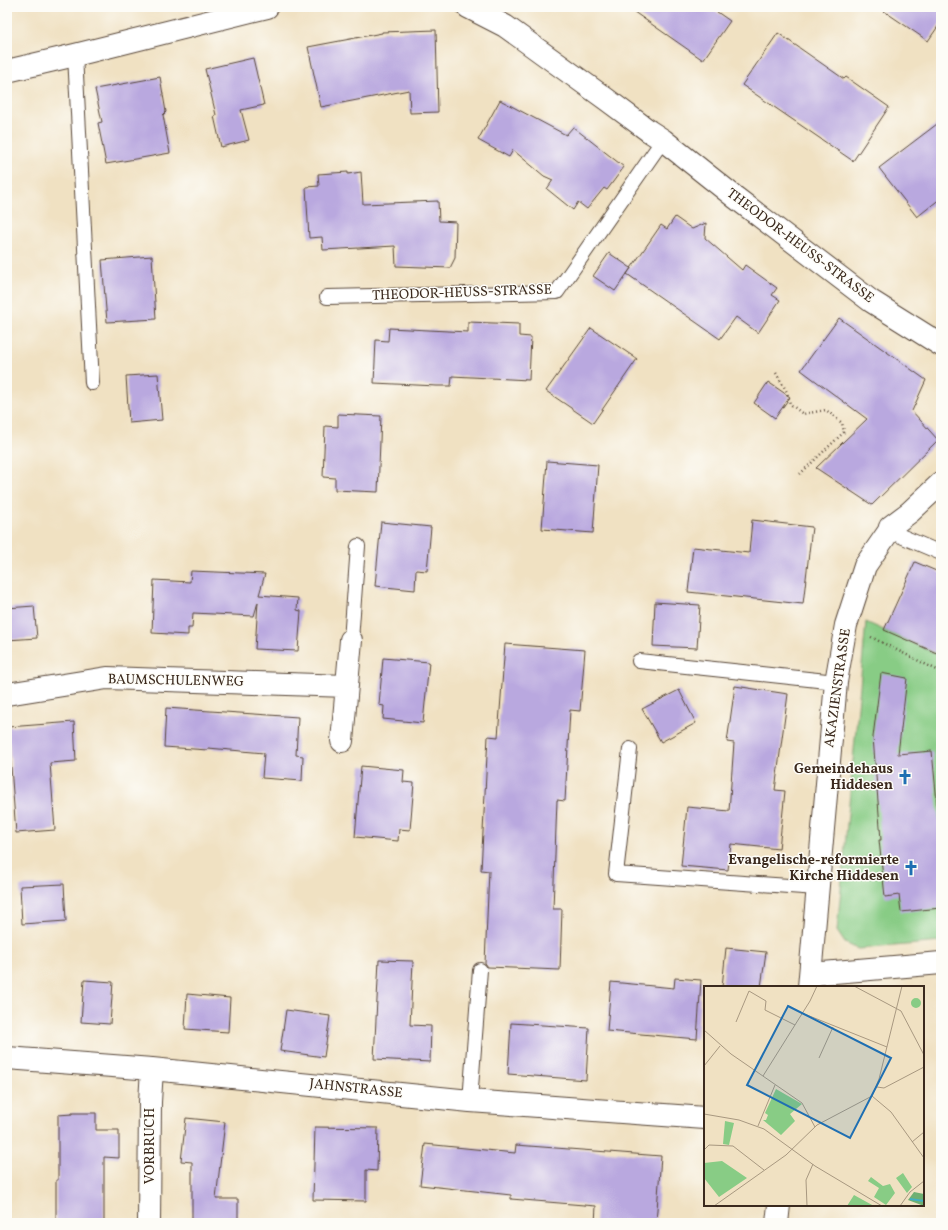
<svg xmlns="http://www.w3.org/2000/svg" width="948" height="1230" font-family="Vollkorn,serif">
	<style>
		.green { fill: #88cc85; stroke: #627b52 }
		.building { fill: #b9a8df }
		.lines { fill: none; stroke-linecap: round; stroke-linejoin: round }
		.lane-casing { stroke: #564537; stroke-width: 16 }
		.street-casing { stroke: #564537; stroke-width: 24 }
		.secondary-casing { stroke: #564537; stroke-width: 24 }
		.path { stroke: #564537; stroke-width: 2.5; stroke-dasharray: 1 3; stroke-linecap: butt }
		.lane { stroke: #fff; stroke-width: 14 }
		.street { stroke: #fff; stroke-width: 22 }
		.secondary { stroke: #fff; stroke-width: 22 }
		.labels { text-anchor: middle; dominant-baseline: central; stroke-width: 3; stroke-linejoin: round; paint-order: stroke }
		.street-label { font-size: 14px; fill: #3b2a1e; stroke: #fdfcf7 }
		.poi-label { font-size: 14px; font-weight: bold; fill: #3b2a1e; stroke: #fdfcf7; text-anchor: end }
		.inset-river { fill: none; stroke: #42afc1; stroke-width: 2 }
		.inset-road { fill: none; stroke: #a89880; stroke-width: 1 }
		.view { fill: #1f6fb2; fill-opacity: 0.15; stroke: #1f6fb2; stroke-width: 2 }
		.inset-edge { fill: none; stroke: #3b2a1e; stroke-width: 2 }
	</style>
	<rect width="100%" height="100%" fill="#fdfcf7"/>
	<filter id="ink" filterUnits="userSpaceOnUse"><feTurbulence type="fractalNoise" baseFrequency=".025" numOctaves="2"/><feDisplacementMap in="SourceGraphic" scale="8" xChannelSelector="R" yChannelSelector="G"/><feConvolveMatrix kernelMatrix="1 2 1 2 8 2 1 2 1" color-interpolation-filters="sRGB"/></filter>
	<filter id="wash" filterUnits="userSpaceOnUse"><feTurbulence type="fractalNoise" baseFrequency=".012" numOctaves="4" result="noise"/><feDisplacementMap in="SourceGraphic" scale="16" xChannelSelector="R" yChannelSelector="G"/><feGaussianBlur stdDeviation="0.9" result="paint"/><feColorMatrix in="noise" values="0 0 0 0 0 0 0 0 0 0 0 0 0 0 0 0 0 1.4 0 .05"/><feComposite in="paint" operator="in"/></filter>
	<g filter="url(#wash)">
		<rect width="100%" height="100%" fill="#f0e1c2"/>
		<!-- green -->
		<path class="green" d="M 866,622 L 941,656 L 941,942 L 858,949 L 845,943 L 837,931 Z"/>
		<g id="blocks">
			<!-- building -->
			<path class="building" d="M 627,7 L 710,7 L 730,21 L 703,60 Z
				M 878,7 L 941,7 L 941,22 L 928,41 Z
				M 436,30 L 438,112 L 410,113 L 409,90 L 321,107 L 308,47 L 382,33 L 382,32 Z
				M 778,33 L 844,79 L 846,77 L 889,107 L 853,161 L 742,85 Z
				M 253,58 L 264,105 L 241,110 L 249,140 L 221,147 L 214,116 L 216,115 L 205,69 Z
				M 160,77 L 166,112 L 163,115 L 170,153 L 106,164 L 98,123 L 102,122 L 95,89 Z
				M 500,100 L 566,135 L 573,127 L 624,167 L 607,190 L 604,188 L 587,209 L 578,202 L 573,210 L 547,189 L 553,180 L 544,176 L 513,150 L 509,157 L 478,140 Z
				M 941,121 L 941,198 L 917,217 L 879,168 Z
				M 348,172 L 348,174 L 361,172 L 363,204 L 438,201 L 439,221 L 456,222 L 455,258 L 450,268 L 396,266 L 395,246 L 323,250 L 322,237 L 309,238 L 306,187 L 319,186 L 318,174 Z
				M 675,217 L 692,229 L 706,223 L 705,238 L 742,270 L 745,265 L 777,288 L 772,295 L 780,300 L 758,333 L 736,317 L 720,339 L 627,274 L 661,225 L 667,229 Z
				M 609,253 L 631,268 L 615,291 L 593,276 Z
				M 152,256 L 156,319 L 107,322 L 102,260 Z
				M 839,318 L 926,380 L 912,411 L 938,440 L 872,505 L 816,468 L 867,419 L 801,370 Z
				M 468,322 L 519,324 L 519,336 L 531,337 L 529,380 L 452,376 L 451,386 L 437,386 L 374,383 L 376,340 L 388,341 L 389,328 L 468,332 Z
				M 591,328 L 637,359 L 593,423 L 546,391 Z
				M 158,374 L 162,420 L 129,423 L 126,376 Z
				M 768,382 L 790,397 L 775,418 L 754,403 Z
				M 338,414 L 381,416 L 378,492 L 335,490 L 335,478 L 323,477 L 325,426 L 338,427 Z
				M 547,461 L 598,465 L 593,533 L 542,529 Z
				M 752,520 L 812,527 L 803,604 L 688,592 L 693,547 L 749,553 Z
				M 381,522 L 431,527 L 427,571 L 416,570 L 415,590 L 375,586 Z
				M 915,562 L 941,573 L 941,655 L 884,630 Z
				M 191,571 L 265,574 L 259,595 L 298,598 L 297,610 L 301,611 L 298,651 L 255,649 L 258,602 L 254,616 L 193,613 L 192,628 L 188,628 L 188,635 L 152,633 L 154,580 L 190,582 Z
				M 655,602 L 700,605 L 697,648 L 653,646 Z
				M 34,606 L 37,638 L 7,640 L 7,608 Z
				M 505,644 L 585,650 L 580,711 L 570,710 L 565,801 L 557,800 L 553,909 L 562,909 L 560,970 L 488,967 L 485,963 L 489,871 L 481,870 L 488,736 L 498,737 Z
				M 383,658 L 429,662 L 423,723 L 383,719 L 384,706 L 379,705 Z
				M 881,673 L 907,678 L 898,754 L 932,751 L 941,844 L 941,908 L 901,912 L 899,895 L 885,897 L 879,840 L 881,840 L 873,737 Z
				M 735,686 L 788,694 L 775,790 L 785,791 L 779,849 L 731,844 L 728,870 L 681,866 L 687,807 L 729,811 L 734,743 L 727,742 Z
				M 679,690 L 696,723 L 661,742 L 642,709 Z
				M 166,708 L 298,717 L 296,755 L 303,756 L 302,781 L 262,778 L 264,753 L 208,748 L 208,750 L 164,747 Z
				M 74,722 L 76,761 L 50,763 L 55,830 L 16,833 L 8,727 Z
				M 361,766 L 404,770 L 403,782 L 414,783 L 410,830 L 399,829 L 398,841 L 355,837 Z
				M 64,884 L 66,921 L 22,924 L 20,886 Z
				M 726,948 L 766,952 L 761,987 L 722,987 Z
				M 379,960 L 413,961 L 410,1025 L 431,1026 L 430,1062 L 374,1059 Z
				M 675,978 L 701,980 L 697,1039 L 607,1031 L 611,982 L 674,988 Z
				M 84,980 L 113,982 L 110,1024 L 81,1022 Z
				M 187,994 L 230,998 L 228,1032 L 185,1029 Z
				M 286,1010 L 330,1016 L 324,1057 L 280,1051 Z
				M 511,1023 L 589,1028 L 586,1080 L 508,1074 Z
				M 72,1113 L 96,1113 L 96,1130 L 119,1130 L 119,1158 L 104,1157 L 104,1223 L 56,1223 L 56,1180 L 58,1180 L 58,1115 L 72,1114 Z
				M 186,1118 L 225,1122 L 216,1199 L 238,1199 L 238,1223 L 192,1223 L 192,1162 L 181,1161 Z
				M 315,1127 L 378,1128 L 377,1171 L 366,1170 L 366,1201 L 313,1200 Z
				M 425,1144 L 515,1153 L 516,1145 L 661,1156 L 656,1223 L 595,1223 L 596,1206 L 511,1199 L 511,1195 L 420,1185 Z"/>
		</g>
	</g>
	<g filter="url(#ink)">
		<use href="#blocks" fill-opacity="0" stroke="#564537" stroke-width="1"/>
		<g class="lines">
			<defs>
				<path id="lane" d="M 75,55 L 92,383
					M 327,297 L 557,292 L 663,140
					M 889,531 L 941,553
					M 351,640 L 358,546
					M 639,661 L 836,682
					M 630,749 L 616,874 L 817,888
					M 470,1101 L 480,970"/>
				<path id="street" d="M 7,694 L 107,678 L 347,686
					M 342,741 L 351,640
					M 811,974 L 941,963
					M 809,987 L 836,682 L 846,625 L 865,566 L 889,531 L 890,527 L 910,512 L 941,483
					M 7,1058 L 152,1069 L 470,1101 L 705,1118
					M 149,1223 L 150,1102 L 152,1069
					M 777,1223 L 779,1205"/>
				<path id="secondary" d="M 468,7 L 505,26 L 606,99 L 649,131 L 663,140 L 736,198 L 871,301 L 941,345
					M 7,71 L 75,55 L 267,7"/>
			</defs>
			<!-- lane casing -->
			<use href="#lane" class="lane-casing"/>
			<!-- street casing -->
			<use href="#street" class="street-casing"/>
			<!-- secondary casing -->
			<use href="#secondary" class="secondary-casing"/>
			<!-- path -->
			<path class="path" d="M 776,373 L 787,392 L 790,404 L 803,414 L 826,410 L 842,423 L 844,432 L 800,474
				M 871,637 L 941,672"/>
			<!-- lane -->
			<use href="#lane" class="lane"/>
			<!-- street -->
			<use href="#street" class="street"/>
			<!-- secondary -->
			<use href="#secondary" class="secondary"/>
		</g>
	</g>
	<!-- icons -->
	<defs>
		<symbol id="church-bare" viewBox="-9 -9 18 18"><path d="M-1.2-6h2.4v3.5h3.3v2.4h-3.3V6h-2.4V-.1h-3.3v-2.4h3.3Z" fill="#1f6fb2" stroke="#fdfcf7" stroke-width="2.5" paint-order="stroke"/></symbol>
	</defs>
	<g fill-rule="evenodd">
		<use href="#church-bare" x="894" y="766" width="22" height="22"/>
		<use href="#church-bare" x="900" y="857" width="22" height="22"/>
	</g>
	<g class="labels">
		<!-- street labels -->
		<g class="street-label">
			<text transform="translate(800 246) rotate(37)">THEODOR-HEUSS-STRASSE</text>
			<text transform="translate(462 293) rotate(-2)">THEODOR-HEUSS-STRASSE</text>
			<text transform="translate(176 681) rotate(1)">BAUMSCHULENWEG</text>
			<text transform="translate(838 688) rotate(-82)">AKAZIENSTRASSE</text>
			<text transform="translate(356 1089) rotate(6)">JAHNSTRASSE</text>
			<text transform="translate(150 1146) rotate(-90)">VORBRUCH</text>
		</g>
		<!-- poi labels -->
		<g class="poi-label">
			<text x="893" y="769">Gemeindehaus<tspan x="893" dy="16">Hiddesen</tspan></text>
			<text x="899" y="860">Evangelische-reformierte<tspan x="899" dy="16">Kirche Hiddesen</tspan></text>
		</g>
	</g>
	<!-- overview -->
	<g transform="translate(704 986)">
		<rect width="220" height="220" fill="#f0e1c2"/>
		<path d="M207 17a5 5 0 1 1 10 0a5 5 0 1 1-10 0ZM 72,103 L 98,118 L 86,128 L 91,135 L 77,149 L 59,134 L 62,134 L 64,129 L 61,127 ZM 21,135 L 30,137 L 25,159 L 19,158 ZM 18,175 L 43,192 L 15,211 L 0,192 L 0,177 ZM 199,187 L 208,201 L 203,207 L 192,192 ZM 167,191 L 179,200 L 186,198 L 191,207 L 182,219 L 170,211 L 175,202 L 164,195 ZM 150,209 L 159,214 L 170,220 L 143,220 Z" fill="#88cc85"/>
		<path d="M 210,206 L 220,208 L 220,220 L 204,214 Z" fill="#6eb072"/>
		<path class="inset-river" d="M 206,213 L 220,215"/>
		<path class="inset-road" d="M 150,0 L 197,25 L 220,69M 98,27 L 183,61M 32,36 L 45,5 L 62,15 L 61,24 L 91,39M 0,44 L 27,68 L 98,117 L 111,141M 115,72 L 129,41M 0,80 L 16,60M 59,90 L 106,15 L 113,0M 173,101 L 180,102 L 220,81M 168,110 L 187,126 L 220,172M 0,128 L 35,134 L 60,143 L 111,180 L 178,220M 54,140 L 71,99M 208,156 L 220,146M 0,164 L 5,159 L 29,160 L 60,184M 10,220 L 82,169 L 113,139 L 168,110 L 175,93 L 198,0M 103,220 L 102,194 L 109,178M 196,220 L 206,206 L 220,195"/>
		<path class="view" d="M 84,20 L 187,72 L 146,152 L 43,99 Z"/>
		<rect width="220" height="220" class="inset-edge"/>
	</g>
	<!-- margin -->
	<rect width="948" height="1230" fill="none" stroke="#fdfcf7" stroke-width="24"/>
</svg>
